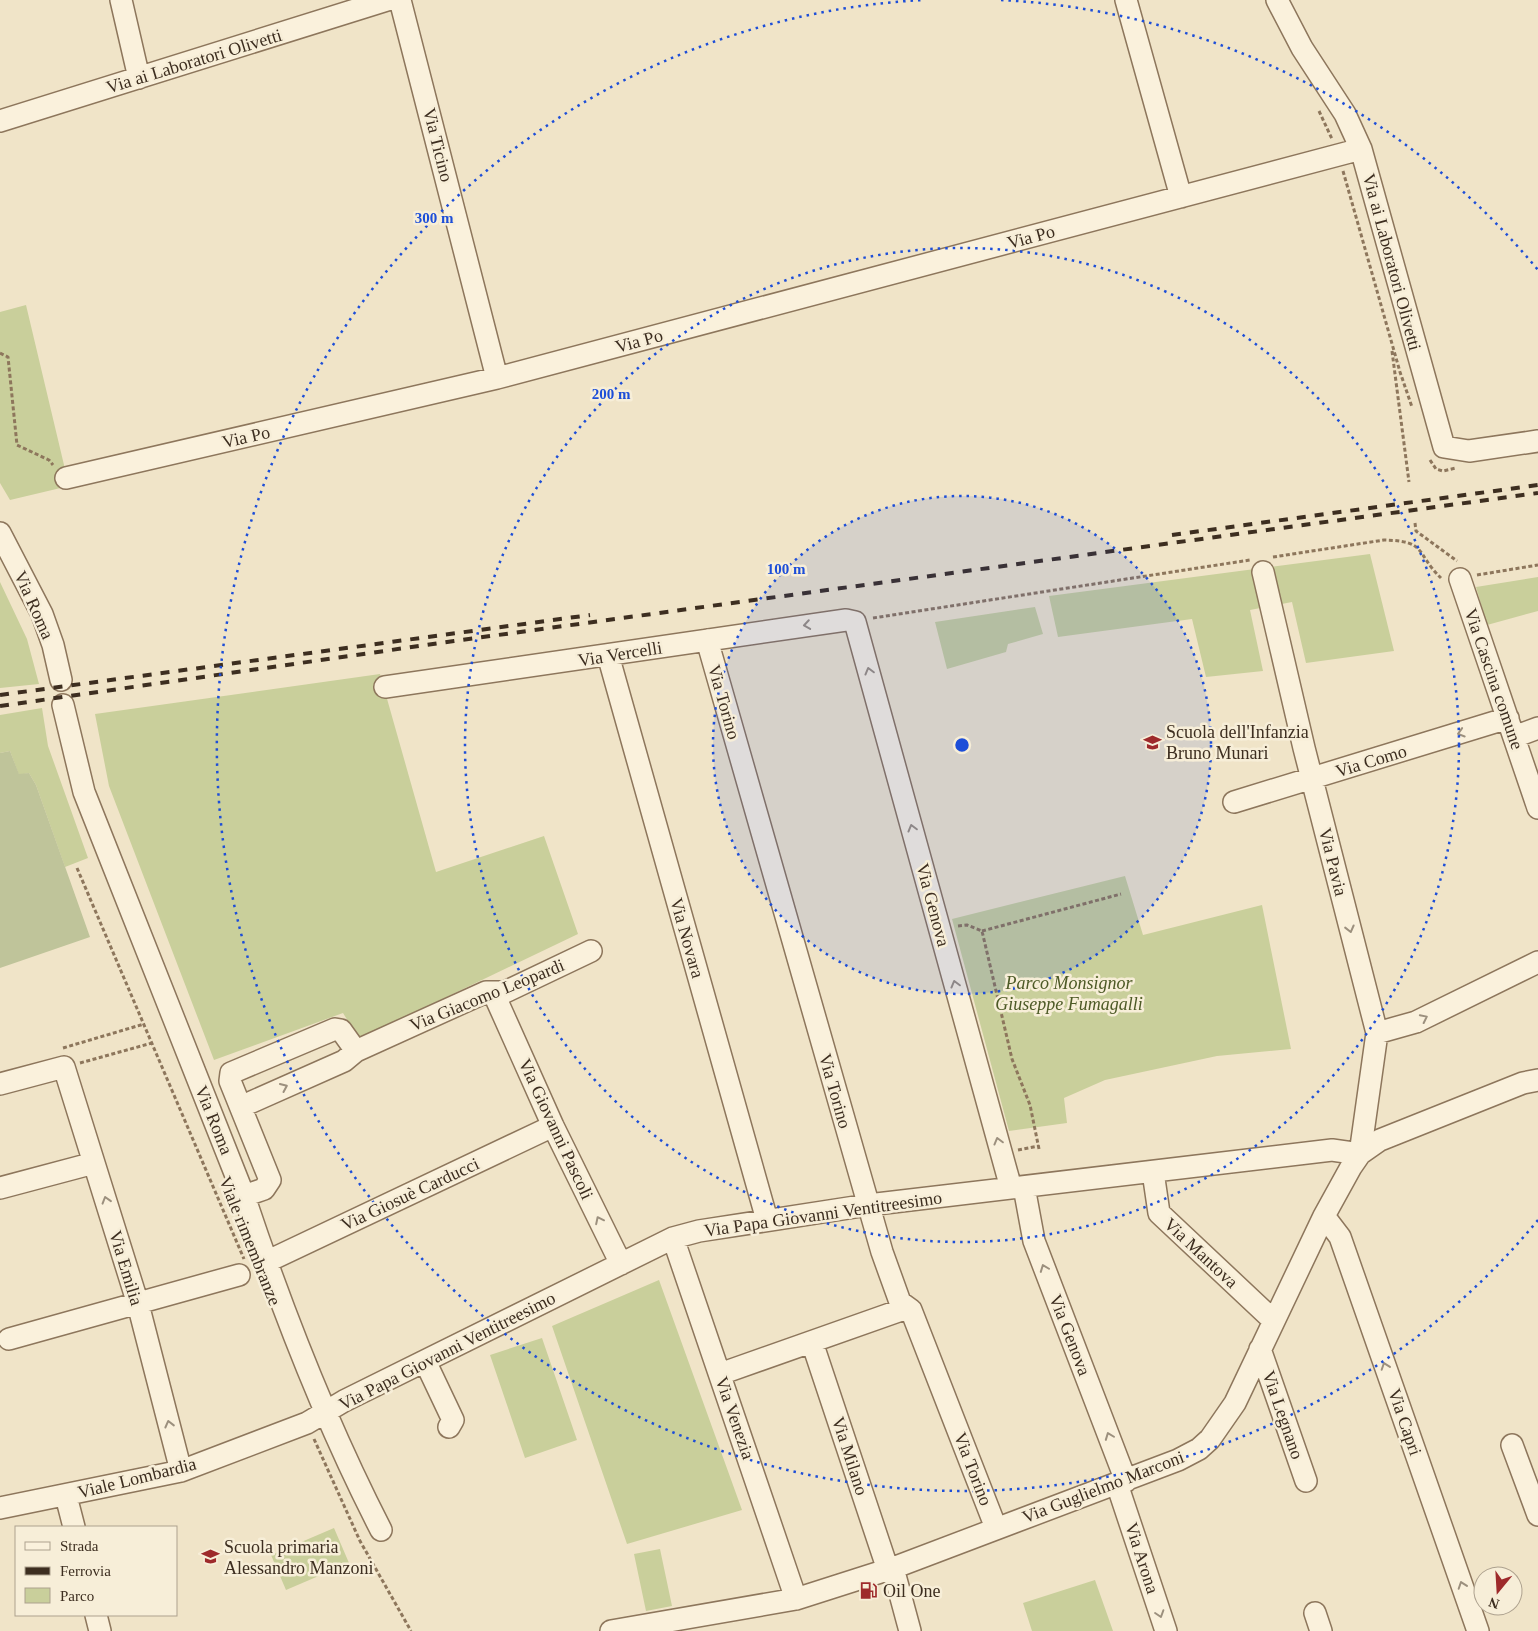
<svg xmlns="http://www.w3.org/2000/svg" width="1538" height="1631" font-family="'Times New Roman',serif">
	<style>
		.green { fill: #c9cf9b }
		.cemetery { fill: #bfc49a }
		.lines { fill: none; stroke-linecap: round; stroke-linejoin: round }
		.minor-casing { stroke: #8d765c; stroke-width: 24 }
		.path { stroke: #8d765c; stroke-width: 3; stroke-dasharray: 4 2.5; stroke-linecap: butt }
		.minor { stroke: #faf1dc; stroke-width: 21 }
		.rail { stroke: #3d2e20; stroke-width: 4; stroke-dasharray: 9 9; stroke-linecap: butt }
		.oneway { stroke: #9c907e }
		.ring { fill: none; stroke: #1d4ed8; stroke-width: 2.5; stroke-dasharray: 2.5 5 }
		.labels { text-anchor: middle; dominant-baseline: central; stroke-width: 5; stroke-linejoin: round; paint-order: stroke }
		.street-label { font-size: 18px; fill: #3d2e20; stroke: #f7eed8 }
		.poi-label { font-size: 18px; fill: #3d2e20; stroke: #f7eed8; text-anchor: start }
		.park-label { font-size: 18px; font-style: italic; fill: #4d5a26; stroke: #f7eed8 }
		.centre { fill: #1d4ed8; stroke: #f7eed8; stroke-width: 2.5 }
		.ring-label { font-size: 15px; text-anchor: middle; font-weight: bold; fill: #1d4ed8; stroke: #f7eed8; stroke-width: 5; stroke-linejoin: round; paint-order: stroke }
	</style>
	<rect width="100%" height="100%" fill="#f0e4c8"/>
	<!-- green -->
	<path class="green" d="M 26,305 L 69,486 L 10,500 L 0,483 L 0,312 Z
		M 1370,554 L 1394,651 L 1306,663 L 1292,602 L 1250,610 L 1263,671 L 1206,677 L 1192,619 L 1058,637 L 1049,596 Z
		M 1538,577 L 1538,611 L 1487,625 L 1476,587 Z
		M 0,582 L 27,639 L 39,684 L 0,688 Z
		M 1035,607 L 1043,634 L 1008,644 L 1006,652 L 947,669 L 935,622 Z
		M 380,674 L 436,872 L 544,836 L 578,934 L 359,1039 L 343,1013 L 214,1060 L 109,786 L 95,714 Z
		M 42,708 L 48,746 L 88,858 L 65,867 L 36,785 L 29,773 L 19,775 L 10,751 L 0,753 L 0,715 Z
		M 1125,876 L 1143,935 L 1262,905 L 1291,1049 L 1217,1056 L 1105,1080 L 1064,1098 L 1067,1123 L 1009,1131 L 952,919 Z
		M 659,1280 L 742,1510 L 627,1544 L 552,1326 Z
		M 542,1338 L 577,1440 L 525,1458 L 490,1355 Z
		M 334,1528 L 349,1563 L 286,1590 L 271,1555 Z
		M 660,1549 L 672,1606 L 646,1611 L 634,1554 Z
		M 1095,1580 L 1113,1631 L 1032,1631 L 1023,1603 Z"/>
	<!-- cemetery -->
	<path class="cemetery" d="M 10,751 L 19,774 L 29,773 L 36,785 L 90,937 L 0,968 L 0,753 Z"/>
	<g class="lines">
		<defs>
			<path id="minor" d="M 121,0 L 139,78
				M 400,0 L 497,378
				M 1126,0 L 1181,197
				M 1277,0 L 1302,48 L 1345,114 L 1361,149 L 1444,447 L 1469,451 L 1538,441
				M 0,121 L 387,0
				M 66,478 L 497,378 L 1361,149
				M 0,533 L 42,614 L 53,645 L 61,680
				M 1263,572 L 1304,748 L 1377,1033 L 1360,1154
				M 1460,579 L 1538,808
				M 707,640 L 882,1252 L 900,1302 L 911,1310 L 996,1528
				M 608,655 L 767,1220
				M 385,687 L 846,620 L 855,622 L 1011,1188
				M 63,705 L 84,792 L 244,1196 C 282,1310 326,1423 381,1530
				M 1514,737 L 1538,728
				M 1234,802 L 1508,718
				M 493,992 L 553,1126 L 621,1264
				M 1377,1033 L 1416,1022 L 1538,962
				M 356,1051 L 486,992 L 505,992 L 591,951
				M 0,1084 L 64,1067 L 138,1304 L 181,1471
				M 242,1110 L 247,1104 L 344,1061 L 356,1051 L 341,1030 L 335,1029 L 231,1073 L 230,1081 L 270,1180 L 264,1189 L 244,1196
				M 1153,1172 L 1159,1213 L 1274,1321
				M 1024,1187 L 1034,1241 L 1126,1481
				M 0,1188 L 94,1163
				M 1324,1216 L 1340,1237 L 1478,1631
				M 673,1238 L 796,1599
				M 266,1262 L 553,1126
				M 9,1339 L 239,1275
				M 812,1342 L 888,1570
				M 1260,1349 L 1306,1481
				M 425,1361 L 453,1420 L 449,1427
				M 720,1374 L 907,1308
				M 1512,1445 L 1538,1515
				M 1117,1484 L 1166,1631
				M 66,1496 L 74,1527
				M 0,1508 L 181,1471 L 307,1423 L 344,1401 L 673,1238 L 699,1231 L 868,1205 L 1332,1150 L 1360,1154
				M 893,1568 L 910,1631
				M 1315,1613 L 1321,1631
				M 96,1615 L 100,1631
				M 611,1631 L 796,1599 L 893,1568 L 1178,1460 L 1199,1449 L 1210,1439 L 1235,1403 L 1324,1216 L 1351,1167 L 1360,1154 L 1380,1140 L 1523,1083 L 1538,1080"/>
		</defs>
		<!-- minor casing -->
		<use href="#minor" class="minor-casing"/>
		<!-- path -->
		<path class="path" d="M 1319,111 L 1332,139
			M 1343,171 L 1400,372 L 1412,407
			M 1392,351 L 1409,482
			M 0,353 L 8,357 L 17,445 L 49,460 L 53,465
			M 1430,460 L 1436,469 L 1443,471 L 1456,468
			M 1415,523 L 1416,531 L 1457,561
			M 1273,557 L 1384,540 C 1428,541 1415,553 1441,578
			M 1477,575 L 1538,565
			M 873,618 L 1250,560
			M 77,868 L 244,1259
			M 958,926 L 967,925 L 982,931 L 1012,1059 L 1030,1105 L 1039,1149
			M 982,931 L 1121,894
			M 63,1048 L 144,1024
			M 80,1063 L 152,1043
			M 1018,1150 L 1039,1146
			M 314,1439 L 360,1541 L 411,1631"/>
		<!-- minor -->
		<use href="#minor" class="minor"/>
		<!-- rail -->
		<path class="rail" d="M 1172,535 L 1538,485
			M 0,695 L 590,615
			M 0,706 L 454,641 L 1538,493"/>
	</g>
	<!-- one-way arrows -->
	<defs><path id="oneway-chevron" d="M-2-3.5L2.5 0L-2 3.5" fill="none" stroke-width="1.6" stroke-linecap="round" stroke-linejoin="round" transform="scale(1.25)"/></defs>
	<g class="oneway">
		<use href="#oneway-chevron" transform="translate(807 625) rotate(171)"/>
		<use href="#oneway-chevron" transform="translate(869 671) rotate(-105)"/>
		<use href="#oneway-chevron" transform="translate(1461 733) rotate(163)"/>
		<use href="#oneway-chevron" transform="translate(912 828) rotate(-105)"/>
		<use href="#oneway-chevron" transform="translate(1350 929) rotate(76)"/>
		<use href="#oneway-chevron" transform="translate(955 984) rotate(-105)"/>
		<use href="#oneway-chevron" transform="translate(1424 1018) rotate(-26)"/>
		<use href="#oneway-chevron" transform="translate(284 1087) rotate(-24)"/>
		<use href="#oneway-chevron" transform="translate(998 1141) rotate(-105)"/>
		<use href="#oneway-chevron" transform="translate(106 1200) rotate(-107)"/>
		<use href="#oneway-chevron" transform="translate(599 1220) rotate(-116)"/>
		<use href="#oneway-chevron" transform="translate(1044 1268) rotate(-111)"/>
		<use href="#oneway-chevron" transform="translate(1385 1366) rotate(-109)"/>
		<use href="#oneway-chevron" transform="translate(169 1424) rotate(-104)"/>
		<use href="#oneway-chevron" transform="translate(1109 1436) rotate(-111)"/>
		<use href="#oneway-chevron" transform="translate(1462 1585) rotate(-109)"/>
		<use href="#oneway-chevron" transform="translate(1160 1614) rotate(72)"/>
	</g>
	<!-- distance rings -->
	<circle cx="962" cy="745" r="249" fill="#1d4ed8" fill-opacity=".12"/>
	<g class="ring">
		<circle cx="962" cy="745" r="249"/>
		<circle cx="962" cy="745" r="497"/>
		<path d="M1538 1220A746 746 0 1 1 923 0M1001 0A746 746 0 0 1 1538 270"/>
	</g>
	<!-- icons -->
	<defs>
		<symbol id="school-bare" viewBox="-9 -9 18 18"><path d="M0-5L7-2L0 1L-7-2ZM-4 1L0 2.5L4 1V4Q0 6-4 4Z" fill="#9e2a2b" stroke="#f7eed8" stroke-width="2.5" paint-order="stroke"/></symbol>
		<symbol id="fuel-bare" viewBox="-9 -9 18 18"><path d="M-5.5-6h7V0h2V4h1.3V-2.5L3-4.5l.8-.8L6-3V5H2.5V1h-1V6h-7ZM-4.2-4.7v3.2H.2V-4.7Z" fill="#9e2a2b" stroke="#f7eed8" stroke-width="2.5" paint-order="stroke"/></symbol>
	</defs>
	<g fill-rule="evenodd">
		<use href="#school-bare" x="1140" y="730" width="25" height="25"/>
		<use href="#school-bare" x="198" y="1544" width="25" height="25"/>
		<use href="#fuel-bare" x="856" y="1578" width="25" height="25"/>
	</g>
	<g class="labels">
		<!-- street labels -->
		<g class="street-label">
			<text transform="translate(194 61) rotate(-17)">Via ai Laboratori Olivetti</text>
			<text transform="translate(438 145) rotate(76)">Via Ticino</text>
			<text transform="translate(1031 237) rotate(-15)">Via Po</text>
			<text transform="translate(1392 262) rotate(75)">Via ai Laboratori Olivetti</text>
			<text transform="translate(639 341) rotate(-15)">Via Po</text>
			<text transform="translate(246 437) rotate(-13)">Via Po</text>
			<text transform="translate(34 605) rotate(66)">Via Roma</text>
			<text transform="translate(620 654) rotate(-9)">Via Vercelli</text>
			<text transform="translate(1494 679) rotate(71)">Via Cascina comune</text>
			<text transform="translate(724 702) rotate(74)">Via Torino</text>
			<text transform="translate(1371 761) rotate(-17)">Via Como</text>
			<text transform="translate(1333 862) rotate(76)">Via Pavia</text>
			<text transform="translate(933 905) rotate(75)">Via Genova</text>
			<text transform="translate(687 938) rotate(74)">Via Novara</text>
			<text transform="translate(487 995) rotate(-22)">Via Giacomo Leopardi</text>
			<text transform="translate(835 1091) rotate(74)">Via Torino</text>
			<text transform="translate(214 1120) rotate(68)">Via Roma</text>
			<text transform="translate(556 1129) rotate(65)">Via Giovanni Pascoli</text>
			<text transform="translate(410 1194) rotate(-25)">Via Giosuè Carducci</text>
			<text transform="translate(823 1214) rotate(-8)">Via Papa Giovanni Ventitreesimo</text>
			<text transform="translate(250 1241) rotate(68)">Viale rimembranze</text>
			<text transform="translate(1201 1253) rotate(43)">Via Mantova</text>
			<text transform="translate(126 1268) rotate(73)">Via Emilia</text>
			<text transform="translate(1070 1335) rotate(69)">Via Genova</text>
			<text transform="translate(447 1351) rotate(-27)">Via Papa Giovanni Ventitreesimo</text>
			<text transform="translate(1283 1415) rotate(71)">Via Legnano</text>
			<text transform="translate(735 1418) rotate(71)">Via Venezia</text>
			<text transform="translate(1405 1422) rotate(71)">Via Capri</text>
			<text transform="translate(850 1456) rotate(72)">Via Milano</text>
			<text transform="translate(973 1469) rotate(69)">Via Torino</text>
			<text transform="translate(137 1478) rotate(-14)">Viale Lombardia</text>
			<text transform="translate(1103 1487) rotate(-21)">Via Guglielmo Marconi</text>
			<text transform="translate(1142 1558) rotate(72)">Via Arona</text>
		</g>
		<!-- poi labels -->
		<g class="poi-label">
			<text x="1166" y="732">Scuola dell'Infanzia<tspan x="1166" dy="21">Bruno Munari</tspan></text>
			<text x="224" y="1547">Scuola primaria<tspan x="224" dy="21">Alessandro Manzoni</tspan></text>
			<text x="883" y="1591">Oil One</text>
		</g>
		<!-- park labels -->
		<g class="park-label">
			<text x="1069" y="983">Parco Monsignor<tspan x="1069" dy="21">Giuseppe Fumagalli</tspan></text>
		</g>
	</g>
	<circle cx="962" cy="745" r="8" class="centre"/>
	<g class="ring-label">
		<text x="434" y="223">300 m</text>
		<text x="611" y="399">200 m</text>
		<text x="786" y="574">100 m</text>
	</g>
	<!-- legend -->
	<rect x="15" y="1526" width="162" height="90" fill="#f7eed8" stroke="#ada18e"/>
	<rect x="25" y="1542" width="25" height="8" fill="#faf1dc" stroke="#ada18e"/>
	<text x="60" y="1551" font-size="15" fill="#3d2e20">Strada</text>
	<rect x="25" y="1567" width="25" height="8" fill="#3d2e20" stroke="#ada18e"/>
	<text x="60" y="1576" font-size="15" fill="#3d2e20">Ferrovia</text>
	<rect x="25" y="1588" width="25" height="15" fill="#c9cf9b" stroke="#ada18e"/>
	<text x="60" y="1601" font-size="15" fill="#3d2e20">Parco</text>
	<!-- north arrow -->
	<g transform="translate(1498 1591) rotate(198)"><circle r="24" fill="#f7eed8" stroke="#ada18e"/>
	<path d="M0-4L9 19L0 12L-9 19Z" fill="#9e2a2b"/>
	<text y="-8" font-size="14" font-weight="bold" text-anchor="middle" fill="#3d2e20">N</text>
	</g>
</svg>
